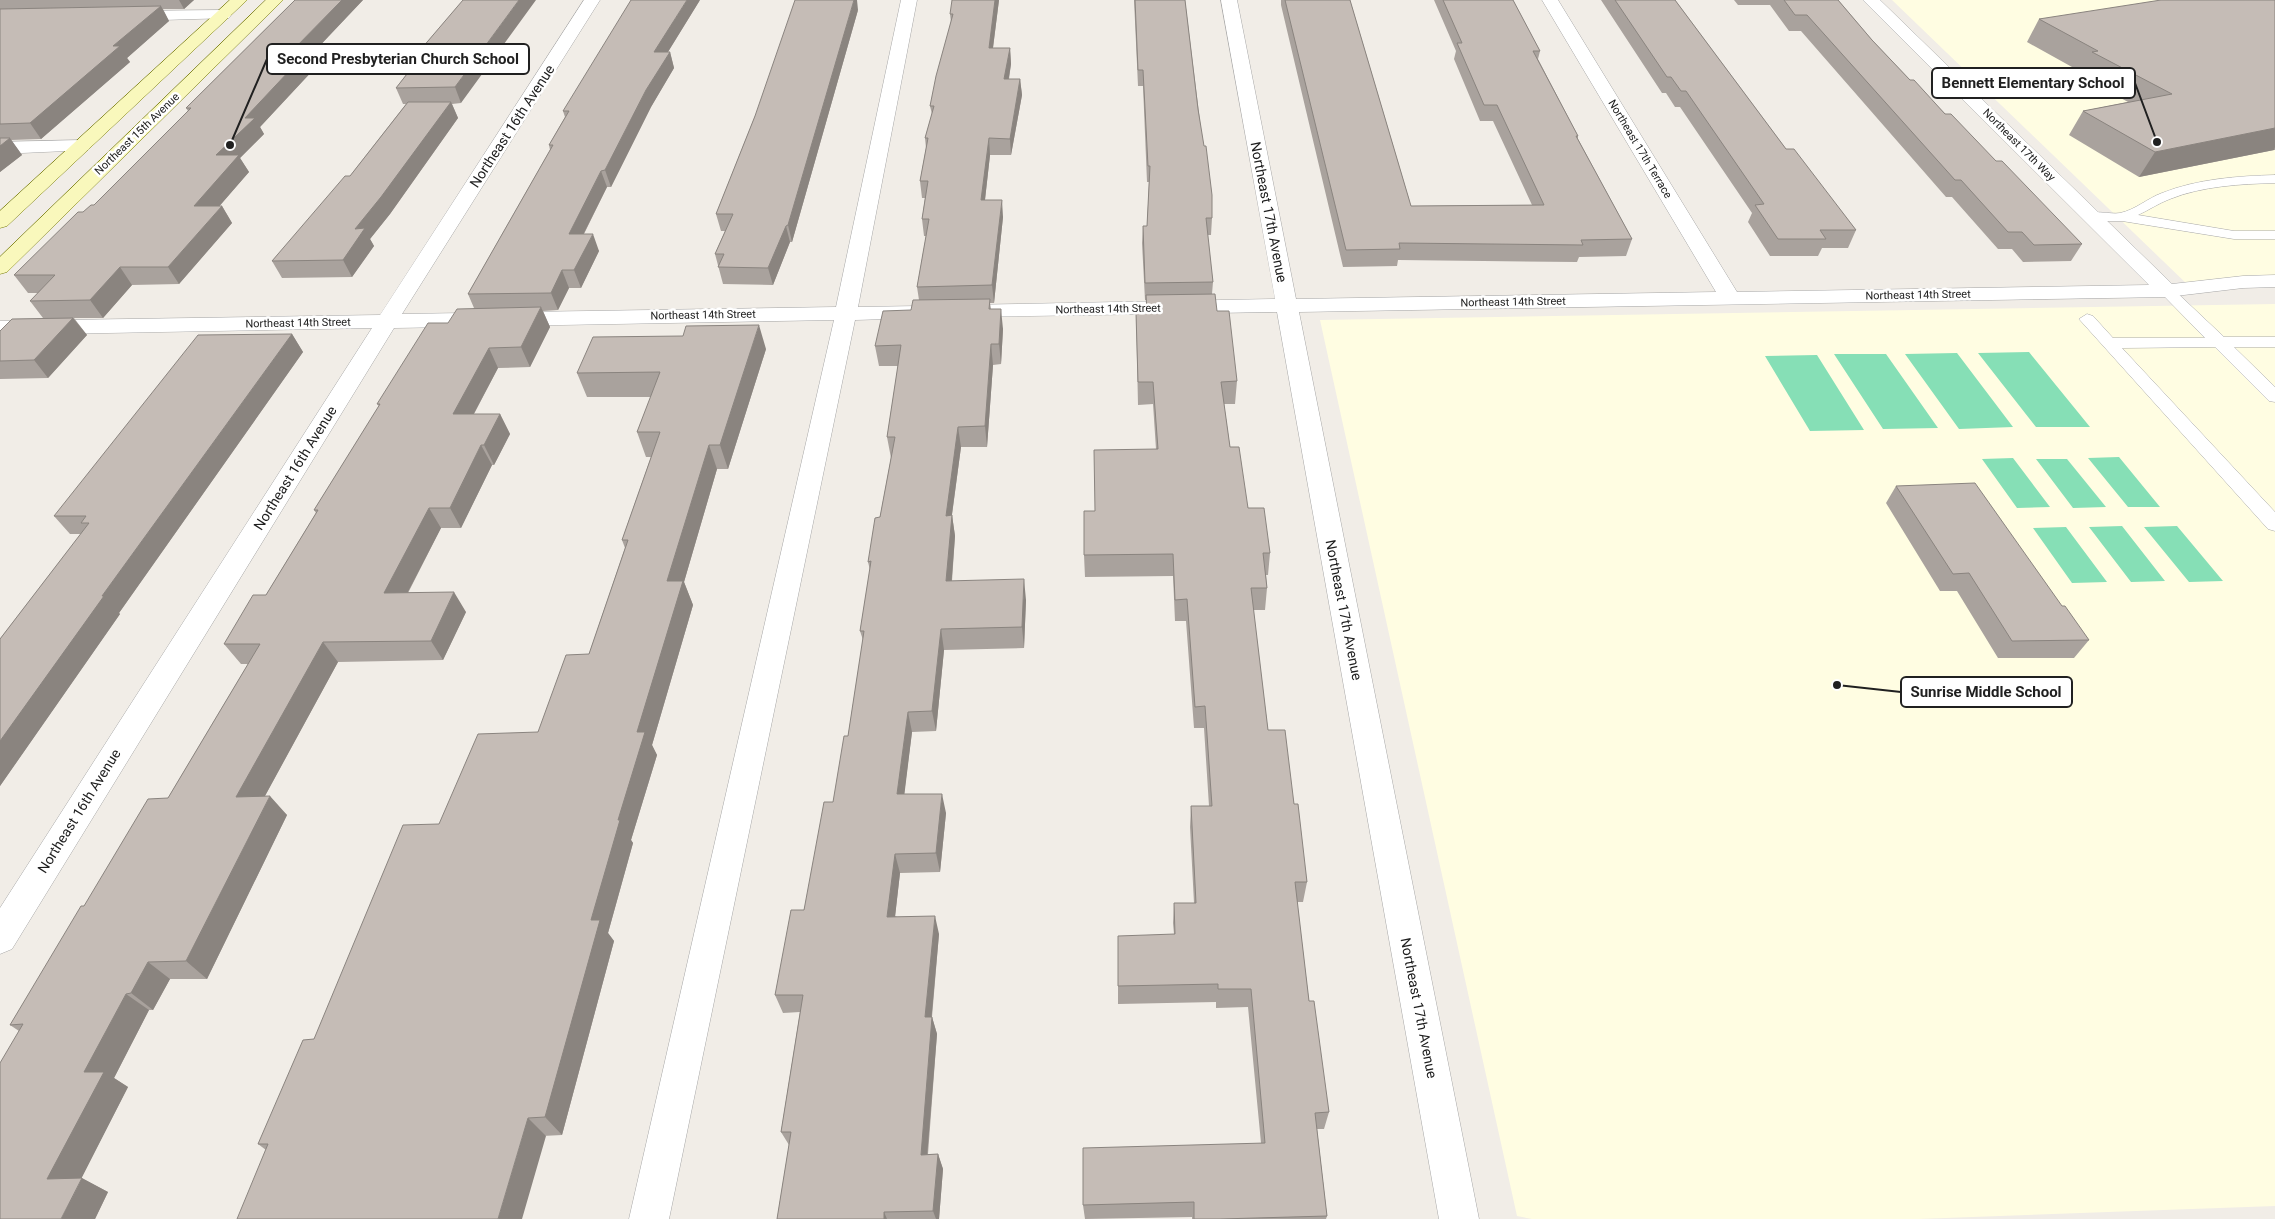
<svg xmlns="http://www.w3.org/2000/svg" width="2275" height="1219" font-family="Roboto,sans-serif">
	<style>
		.education { fill: #fffde2 }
		.pitch { fill: #86dfb6 }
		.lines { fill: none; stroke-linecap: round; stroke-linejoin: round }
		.lane-casing { stroke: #a7a7a7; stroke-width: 1 }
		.street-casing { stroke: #a7a7a7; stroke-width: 1 }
		.secondary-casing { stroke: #757906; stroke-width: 1 }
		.lane { fill: #fff; fill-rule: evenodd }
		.street { fill: #fff; fill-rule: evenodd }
		.secondary { fill: #f9f8bc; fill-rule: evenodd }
		.wall { fill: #a9a29d }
		.shaded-wall { fill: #8a847f }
		.building { fill: #c5bcb6; stroke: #8a847f }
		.labels { text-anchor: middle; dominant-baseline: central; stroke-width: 5; stroke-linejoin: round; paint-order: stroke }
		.far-street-label { font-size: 11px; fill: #202020; stroke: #fff }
		.street-label { font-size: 14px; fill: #202020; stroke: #fff }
		.leader { fill: none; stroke: #202020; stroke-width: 2 }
		.callout-dot { fill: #202020; stroke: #fff; stroke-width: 2 }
		.callout { fill: #fff; stroke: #202020; stroke-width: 2 }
		.callout-label { font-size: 15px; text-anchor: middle; font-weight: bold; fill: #202020 }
	</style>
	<rect width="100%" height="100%" fill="#f1ede7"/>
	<!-- education -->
	<path class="education" d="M 1892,0 L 2275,0 L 2275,285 L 2189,286 Z
		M 2275,304 L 2275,1206 L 1918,1219 L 1532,1219 L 1517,1216 L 1320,320 Z"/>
	<!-- pitch -->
	<path class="pitch" d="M 2029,352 L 2090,427 L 2036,427 L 1978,353 Z
		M 1957,353 L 2013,427 L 1959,429 L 1905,354 Z
		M 1834,354 L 1886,354 L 1938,428 L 1883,429 Z
		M 1817,355 L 1864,430 L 1810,431 L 1765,356 Z
		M 2119,457 L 2160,507 L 2128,507 L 2088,458 Z
		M 2013,458 L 2050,507 L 2017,508 L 1982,459 Z
		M 2036,459 L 2067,459 L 2106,507 L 2073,508 Z
		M 2122,526 L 2165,581 L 2131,582 L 2089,527 Z
		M 2177,526 L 2223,581 L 2189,582 L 2144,527 Z
		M 2066,527 L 2107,582 L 2072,583 L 2033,528 Z"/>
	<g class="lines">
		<defs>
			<path id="lane" d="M 2275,175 L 2275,183 C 2241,184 2202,186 2170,199 C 2159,203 2149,210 2138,215 L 2234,231 L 2275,231 L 2275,239 L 2234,239 L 2122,221 L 2091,221 L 2084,217 C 2091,208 2110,215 2120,213 C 2135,210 2148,198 2162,193 C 2197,179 2238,176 2275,175 Z
				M 2167,286 L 2172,288 L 2224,337 L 2275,337 L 2275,347 L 2234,347 L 2275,387 L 2275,402 L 2269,401 L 2215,347 L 2122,348 L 2275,512 L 2275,531 L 2268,529 L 2079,319 L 2087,314 L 2093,316 L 2113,338 L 2205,338 L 2162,294 L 2159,291 L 2162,288 Z"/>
			<path id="street" d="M 584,0 L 600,0 L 402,314 L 836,307 L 901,0 L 917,0 L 858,307 L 919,306 L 927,307 L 930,312 L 927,317 L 919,318 L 855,320 L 669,1219 L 629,1219 L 834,320 L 394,328 L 12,949 L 0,954 L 0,908 L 372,328 L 0,335 L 0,321 L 380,315 Z
				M 1221,0 L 1237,0 L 1296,299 L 1716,292 L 1542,0 L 1558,0 L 1737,292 L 2149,285 L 1863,0 L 1880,0 L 2172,284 L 2243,276 L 2275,275 L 2275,287 L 2243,288 L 2167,297 L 1299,312 L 1479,1219 L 1439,1219 L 1277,312 L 965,317 L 957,316 L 954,311 L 957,306 L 965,305 L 1275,299 Z
				M 223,10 L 229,12 L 231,15 L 229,18 L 129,21 L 121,16 L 129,11 Z
				M 82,140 L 88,142 L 91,146 L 88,150 L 0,154 L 0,142 Z"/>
			<path id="secondary" d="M 230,0 L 247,0 L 7,226 L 0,228 L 0,211 Z
				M 266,0 L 283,0 L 7,272 L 0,274 L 0,257 Z"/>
		</defs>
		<!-- lane casing -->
		<use href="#lane" class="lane-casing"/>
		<!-- street casing -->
		<use href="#street" class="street-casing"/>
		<!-- secondary casing -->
		<use href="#secondary" class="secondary-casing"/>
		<!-- lane -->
		<use href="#lane" class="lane"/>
		<!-- street -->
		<use href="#street" class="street"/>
		<!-- secondary -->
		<use href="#secondary" class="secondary"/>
	</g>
	<!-- wall -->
	<path class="wall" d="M 0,0 L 194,0 L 184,9 L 163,9 L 169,21 L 127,58 L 130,62 L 41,139 L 11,140 L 22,155 L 0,172 Z
		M 295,0 L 363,0 L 310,56 L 315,68 L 260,127 L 264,134 L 240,158 L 249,172 L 219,206 L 222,206 L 232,223 L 179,284 L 132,285 L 103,318 L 74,318 L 87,335 L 48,378 L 0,379 L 0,331 L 43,318 L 30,301 L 38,293 L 28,293 L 14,275 L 83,212 L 94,205 L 188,111 L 186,108 Z
		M 700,0 L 668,52 L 670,52 L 674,68 L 651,107 L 611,187 L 607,187 L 584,234 L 599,251 L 581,288 L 569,288 L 558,310 L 543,311 L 550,327 L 530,367 L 498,368 L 474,414 L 500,414 L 510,434 L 494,465 L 492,465 L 461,528 L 441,528 L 408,593 L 466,612 L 443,660 L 338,662 L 265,796 L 287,815 L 207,979 L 170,979 L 153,1010 L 149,1010 L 114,1078 L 128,1087 L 81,1178 L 108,1192 L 95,1219 L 19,1031 L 10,1025 L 84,906 L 168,798 L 248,664 L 241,664 L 224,644 L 266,595 L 316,513 L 314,510 L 379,406 L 377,404 L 448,323 L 474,308 L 468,294 L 550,150 L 549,145 L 565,117 L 563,111 Z
		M 999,0 L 993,48 L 1010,48 L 1011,64 L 1009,79 L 1020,79 L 1022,95 L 1011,155 L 990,155 L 985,200 L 1003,217 L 994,303 L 990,303 L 991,309 L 1003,329 L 1001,364 L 993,365 L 987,447 L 961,447 L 952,515 L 955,536 L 952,581 L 1026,600 L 1024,648 L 944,650 L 936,731 L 912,732 L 904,794 L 946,813 L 940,872 L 900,873 L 895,916 L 939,934 L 932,1017 L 937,1034 L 928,1154 L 938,1154 L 943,1169 L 939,1219 L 777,1219 L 789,1145 L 781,1132 L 800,1012 L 783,1013 L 775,995 L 804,910 L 833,802 L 848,736 L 863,640 L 860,631 L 870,570 L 868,562 L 880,517 L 891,458 L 887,437 L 898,366 L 879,366 L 875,346 L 911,310 L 919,300 L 917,287 L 926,236 L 924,236 L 922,219 L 925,198 L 922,198 L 920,181 L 926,148 L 925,138 L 932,114 L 930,106 L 951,22 L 950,14 Z
		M 1134,0 L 1185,0 L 1212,218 L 1211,235 L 1207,235 L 1213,282 L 1212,294 L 1237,381 L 1235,404 L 1224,404 L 1230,447 L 1248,508 L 1270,553 L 1268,575 L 1266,575 L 1267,588 L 1265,610 L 1253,610 L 1268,730 L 1294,804 L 1307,882 L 1303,902 L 1297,902 L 1309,1001 L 1329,1112 L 1324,1129 L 1317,1129 L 1327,1216 L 1326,1219 L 1192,1219 L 1192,1217 L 1085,1219 L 1083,1205 L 1261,1143 L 1248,1007 L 1216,1008 L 1216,1002 L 1118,1004 L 1118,986 L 1174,934 L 1173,923 L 1174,903 L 1194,903 L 1190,827 L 1191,806 L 1209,806 L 1204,728 L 1194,728 L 1186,621 L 1175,621 L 1173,576 L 1085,577 L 1084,555 L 1095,511 L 1156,449 L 1153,404 L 1138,405 L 1136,313 L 1146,312 L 1146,300 L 1145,300 L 1142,243 L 1143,226 L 1147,226 L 1149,182 L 1147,182 L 1143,86 L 1138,86 Z
		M 1281,0 L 1350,0 L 1411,206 L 1532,205 L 1493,121 L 1480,121 L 1454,59 L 1456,51 L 1434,0 L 1513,0 L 1540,51 L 1538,59 L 1578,136 L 1578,139 L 1632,239 L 1626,256 L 1579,257 L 1577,262 L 1398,260 L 1397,266 L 1343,267 L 1281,5 Z
		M 1601,0 L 1675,0 L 1786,149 L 1856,230 L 1848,248 L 1822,248 L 1818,256 L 1770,256 L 1748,222 L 1752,213 L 1680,107 L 1675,107 L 1666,93 L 1662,93 Z
		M 1734,0 L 1838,0 L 1872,40 L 1910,80 L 2082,244 L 2071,261 L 2023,262 L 2012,249 L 1998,249 L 1952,197 L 1946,197 L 1801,31 L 1789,31 L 1770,5 L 1738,5 Z
		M 2275,0 L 2275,150 L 2274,150 L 2139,177 L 2069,135 L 2083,111 L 2128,102 L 2079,75 L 2081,72 L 2027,42 L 2039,19 Z
		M 460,4 L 461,103 L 452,104 L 458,118 L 390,214 L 370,239 L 374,246 L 352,277 L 282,278 L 272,261 L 350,176 L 406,104 L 403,104 L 396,88 L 418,59 L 416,55 Z
		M 858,10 L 792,242 L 790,242 L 773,285 L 723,284 L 715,254 L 725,231 L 721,231 L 716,214 L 755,116 Z
		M 292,334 L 303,352 L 119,613 L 120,614 L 0,786 L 0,639 L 81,534 L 70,534 L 54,516 Z
		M 766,349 L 728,469 L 717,469 L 684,582 L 693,605 L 652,745 L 657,755 L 631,840 L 633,843 L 608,933 L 614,941 L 562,1135 L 266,1150 L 258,1144 L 314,1039 L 439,824 L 538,732 L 589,654 L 625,548 L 622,540 L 651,457 L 646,457 L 637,432 L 651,397 L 587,397 L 577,373 Z
		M 1896,486 L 2062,606 L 2089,640 L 2074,658 L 1998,658 L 1957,591 L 1940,591 L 1886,503 Z"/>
	<!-- shaded-wall -->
	<path class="shaded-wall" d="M 179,0 L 194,0 L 184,9 Z
		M 342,0 L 363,0 L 310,56 L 315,68 L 260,127 L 264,134 L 240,158 L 249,172 L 204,224 L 194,206 L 216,155 L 245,118 L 291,52 Z
		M 519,0 L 536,0 L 461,103 L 455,87 Z
		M 687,0 L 700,0 L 658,68 L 654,52 Z
		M 854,0 L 857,0 L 858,10 L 792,242 L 788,225 Z
		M 995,0 L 999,0 L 991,63 L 989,48 Z
		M 161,6 L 169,21 L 127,58 L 130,62 L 41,139 L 30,123 L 113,46 Z
		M 1010,48 L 1011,64 L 1006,95 L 1004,79 Z
		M 670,52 L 674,68 L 651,107 L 611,187 L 605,170 L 646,90 Z
		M 1020,79 L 1022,95 L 1011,155 L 1010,139 Z
		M 451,102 L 458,118 L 390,214 L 370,239 L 374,246 L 352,277 L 343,260 L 355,229 Z
		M 2275,128 L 2275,147 L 2274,150 L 2139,177 L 2155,152 Z
		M 10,138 L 22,155 L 0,172 L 0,146 Z
		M 989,138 L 990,155 L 983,217 L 981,200 Z
		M 601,171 L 607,187 L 575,251 L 569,234 Z
		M 1002,200 L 1003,217 L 994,303 L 992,285 Z
		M 222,206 L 232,223 L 179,284 L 168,267 Z
		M 786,226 L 790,242 L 773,285 L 768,268 Z
		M 593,234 L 599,251 L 581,288 L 574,270 Z
		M 120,267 L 132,285 L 103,318 L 90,300 Z
		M 562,270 L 569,288 L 558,310 L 551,293 Z
		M 541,307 L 550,327 L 530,367 L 521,347 Z
		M 1001,309 L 1003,329 L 1001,364 L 999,344 Z
		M 73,318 L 87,335 L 48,378 L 34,360 Z
		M 759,325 L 766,349 L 728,469 L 720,445 Z
		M 292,334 L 303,352 L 119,613 L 120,614 L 0,786 L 0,741 L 102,596 Z
		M 991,344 L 993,365 L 987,447 L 985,426 Z
		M 489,348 L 498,368 L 463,434 L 453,414 Z
		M 500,414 L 510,434 L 494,465 L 484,445 Z
		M 958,427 L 961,447 L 949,536 L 946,516 Z
		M 481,445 L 492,465 L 461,528 L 450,508 Z
		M 709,445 L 717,469 L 684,582 L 693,605 L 652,745 L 657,755 L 631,840 L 633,843 L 608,933 L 614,941 L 562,1135 L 545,1117 L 591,920 L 618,820 L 637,732 L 667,581 Z
		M 429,508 L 441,528 L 397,613 L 384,593 Z
		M 952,515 L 955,536 L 950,602 L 946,581 Z
		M 1024,579 L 1026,600 L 1024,648 L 1022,627 Z
		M 454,592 L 466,612 L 443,660 L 431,641 Z
		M 941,629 L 944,650 L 936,731 L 932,711 Z
		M 323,642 L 338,662 L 254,816 L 236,797 Z
		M 908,712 L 912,732 L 902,814 L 897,794 Z
		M 942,794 L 946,813 L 940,872 L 936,853 Z
		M 270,796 L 287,815 L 207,979 L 186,961 Z
		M 895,854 L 900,873 L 893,935 L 887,917 Z
		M 935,916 L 939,934 L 930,1034 L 925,1017 Z
		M 148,962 L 170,979 L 153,1010 L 131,993 Z
		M 126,994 L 149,1010 L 114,1078 L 128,1087 L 74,1193 L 47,1179 L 84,1072 Z
		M 932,1017 L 937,1034 L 926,1169 L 921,1155 Z
		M 528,1118 L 546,1136 L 522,1219 L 498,1219 Z
		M 938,1154 L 943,1169 L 939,1219 L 936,1219 L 933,1211 Z
		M 82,1178 L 108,1192 L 95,1219 L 61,1219 Z
		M 884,1212 L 887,1219 L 884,1219 Z"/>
	<!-- building -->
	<path class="building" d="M 295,0 L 342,0 L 291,52 L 307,52 L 245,118 L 255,118 L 216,155 L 239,155 L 194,206 L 222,206 L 168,267 L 120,267 L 90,300 L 30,301 L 55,275 L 14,275 L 78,212 L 83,212 L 91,205 L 94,205 L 191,108 L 186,108 Z
		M 463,0 L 519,0 L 455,87 L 396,88 L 422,55 L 416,55 Z
		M 631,0 L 687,0 L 654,52 L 670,52 L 646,90 L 605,170 L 601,171 L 569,234 L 593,234 L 574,270 L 562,270 L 551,293 L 468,294 L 553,145 L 549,145 L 569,111 L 563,111 Z
		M 795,0 L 854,0 L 788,225 L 786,226 L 768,268 L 718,267 L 724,254 L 715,254 L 733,214 L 716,214 L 755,116 Z
		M 952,0 L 995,0 L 989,48 L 1010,48 L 1004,79 L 1020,79 L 1010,139 L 989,138 L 981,200 L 1002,200 L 992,285 L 917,287 L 929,219 L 922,219 L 928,181 L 920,181 L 928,138 L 925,138 L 934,106 L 930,106 L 936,76 L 953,14 L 950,14 Z
		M 1135,0 L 1185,0 L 1198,109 L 1204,146 L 1206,146 L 1212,195 L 1212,218 L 1206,218 L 1213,282 L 1145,283 L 1143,226 L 1147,226 L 1150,166 L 1148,166 L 1143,70 L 1138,70 Z
		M 1285,0 L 1350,0 L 1411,206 L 1544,205 L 1497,105 L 1484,105 L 1457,43 L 1462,43 L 1443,0 L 1513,0 L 1540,51 L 1533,51 L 1578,136 L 1576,136 L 1632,239 L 1581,240 L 1583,245 L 1399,243 L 1400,249 L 1346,250 Z
		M 1615,0 L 1675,0 L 1786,149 L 1794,149 L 1856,230 L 1820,230 L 1826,239 L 1778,239 L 1755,205 L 1764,204 L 1686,91 L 1681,91 L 1671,77 L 1667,77 Z
		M 1784,0 L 1838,0 L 1872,40 L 1910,80 L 1914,80 L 1945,114 L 1951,114 L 1996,161 L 2002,161 L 2082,244 L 2034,245 L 2022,232 L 2008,232 L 1961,180 L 1955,180 L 1807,15 L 1795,15 Z
		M 2161,0 L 2275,0 L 2275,128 L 2155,152 L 2083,111 L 2172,94 L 2092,52 L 2098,51 L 2039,19 Z
		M 161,6 L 113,46 L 120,46 L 30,123 L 0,124 L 0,9 Z
		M 408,102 L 451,102 L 381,197 L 355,229 L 365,228 L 343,260 L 272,261 L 345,176 L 350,176 Z
		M 0,138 L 10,138 L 0,146 Z
		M 1215,294 L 1217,311 L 1229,311 L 1237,381 L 1221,382 L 1230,447 L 1239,447 L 1248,508 L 1264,508 L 1270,553 L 1263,553 L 1267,588 L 1251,588 L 1268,730 L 1285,730 L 1294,804 L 1298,804 L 1307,882 L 1295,882 L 1309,1001 L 1314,1001 L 1329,1112 L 1315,1113 L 1327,1216 L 1220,1219 L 1194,1219 L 1194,1202 L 1083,1205 L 1083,1148 L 1265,1143 L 1251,989 L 1218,989 L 1218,984 L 1118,986 L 1118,936 L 1175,934 L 1174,903 L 1196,903 L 1191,806 L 1212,806 L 1205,706 L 1195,707 L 1187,599 L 1175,600 L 1173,554 L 1084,555 L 1084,511 L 1095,511 L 1094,450 L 1158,449 L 1153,382 L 1138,382 L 1136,313 L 1147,312 L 1146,295 Z
		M 990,299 L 989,309 L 1001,309 L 999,344 L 991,344 L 985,426 L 958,427 L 946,516 L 952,515 L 946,581 L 1024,579 L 1022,627 L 941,629 L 932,711 L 908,712 L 897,794 L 942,794 L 936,853 L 895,854 L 887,917 L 935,916 L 925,1017 L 932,1017 L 921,1155 L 938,1154 L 933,1211 L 884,1212 L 884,1219 L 777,1219 L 791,1132 L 781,1132 L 803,995 L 775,995 L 791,910 L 804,910 L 824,802 L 833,802 L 844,736 L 848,736 L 864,631 L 860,631 L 871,561 L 868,562 L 875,518 L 880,517 L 895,437 L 887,437 L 901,345 L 875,346 L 883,311 L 911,310 L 913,300 Z
		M 541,307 L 521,347 L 489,348 L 453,414 L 500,414 L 484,445 L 481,445 L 450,508 L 429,508 L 384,593 L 454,592 L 431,641 L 323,642 L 236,797 L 270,796 L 186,961 L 148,962 L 131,993 L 126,994 L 84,1072 L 104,1072 L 47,1179 L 82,1178 L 61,1219 L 0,1219 L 0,1063 L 23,1024 L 10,1025 L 81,906 L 84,906 L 148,799 L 168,798 L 260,644 L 224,644 L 253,595 L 266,595 L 318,510 L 314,510 L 380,404 L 377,404 L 428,323 L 448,323 L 457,309 Z
		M 73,318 L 34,360 L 0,361 L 0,331 L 12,319 Z
		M 759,325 L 720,445 L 709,445 L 667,581 L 683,581 L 637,732 L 645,732 L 618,820 L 620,820 L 591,920 L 600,920 L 545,1117 L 528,1118 L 498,1219 L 237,1219 L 268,1144 L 258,1144 L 303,1040 L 314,1039 L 403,825 L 439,824 L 478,734 L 538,732 L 566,655 L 589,654 L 628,540 L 622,540 L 660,432 L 637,432 L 660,372 L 577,373 L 593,337 L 683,336 L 686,326 Z
		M 292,334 L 102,596 L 104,596 L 0,741 L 0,639 L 89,523 L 81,523 L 86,516 L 54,516 L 198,335 Z
		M 1975,483 L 2062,606 L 2065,606 L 2089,640 L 2012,641 L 1969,573 L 1953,574 L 1896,486 Z"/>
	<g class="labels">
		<!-- far-street labels -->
		<g class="far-street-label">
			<text transform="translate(137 134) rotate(-44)">Northeast 15th Avenue</text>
			<text transform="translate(2019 145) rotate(45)">Northeast 17th Way</text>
			<text transform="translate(1640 149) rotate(59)">Northeast 17th Terrace</text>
			<text transform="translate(1918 295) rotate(-1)">Northeast 14th Street</text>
			<text transform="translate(1513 302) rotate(-1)">Northeast 14th Street</text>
			<text transform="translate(1108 309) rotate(-1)">Northeast 14th Street</text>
			<text transform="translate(703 315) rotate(-1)">Northeast 14th Street</text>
			<text transform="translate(298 323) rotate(-1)">Northeast 14th Street</text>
		</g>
		<!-- street labels -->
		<g class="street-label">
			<text transform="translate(512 126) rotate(-57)">Northeast 16th Avenue</text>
			<text transform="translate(1269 212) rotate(79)">Northeast 17th Avenue</text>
			<text transform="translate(295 468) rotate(-58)">Northeast 16th Avenue</text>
			<text transform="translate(1344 610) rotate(79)">Northeast 17th Avenue</text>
			<text transform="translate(79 811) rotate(-58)">Northeast 16th Avenue</text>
			<text transform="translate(1419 1008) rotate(79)">Northeast 17th Avenue</text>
		</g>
	</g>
	<!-- callouts -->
	<path class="leader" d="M230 145L267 59M2157 142L2135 83M1837 685L1901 692"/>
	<g class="callout-dot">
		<circle cx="230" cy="145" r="5"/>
		<circle cx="2157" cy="142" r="5"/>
		<circle cx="1837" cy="685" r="5"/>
	</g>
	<g class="callout">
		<rect x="267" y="44" width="262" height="30" rx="5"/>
		<rect x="1932" y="68" width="203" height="30" rx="5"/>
		<rect x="1901" y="677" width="171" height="30" rx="5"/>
	</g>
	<g class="callout-label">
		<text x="398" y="64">Second Presbyterian Church School</text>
		<text x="2033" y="88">Bennett Elementary School</text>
		<text x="1986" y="697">Sunrise Middle School</text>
	</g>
</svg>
